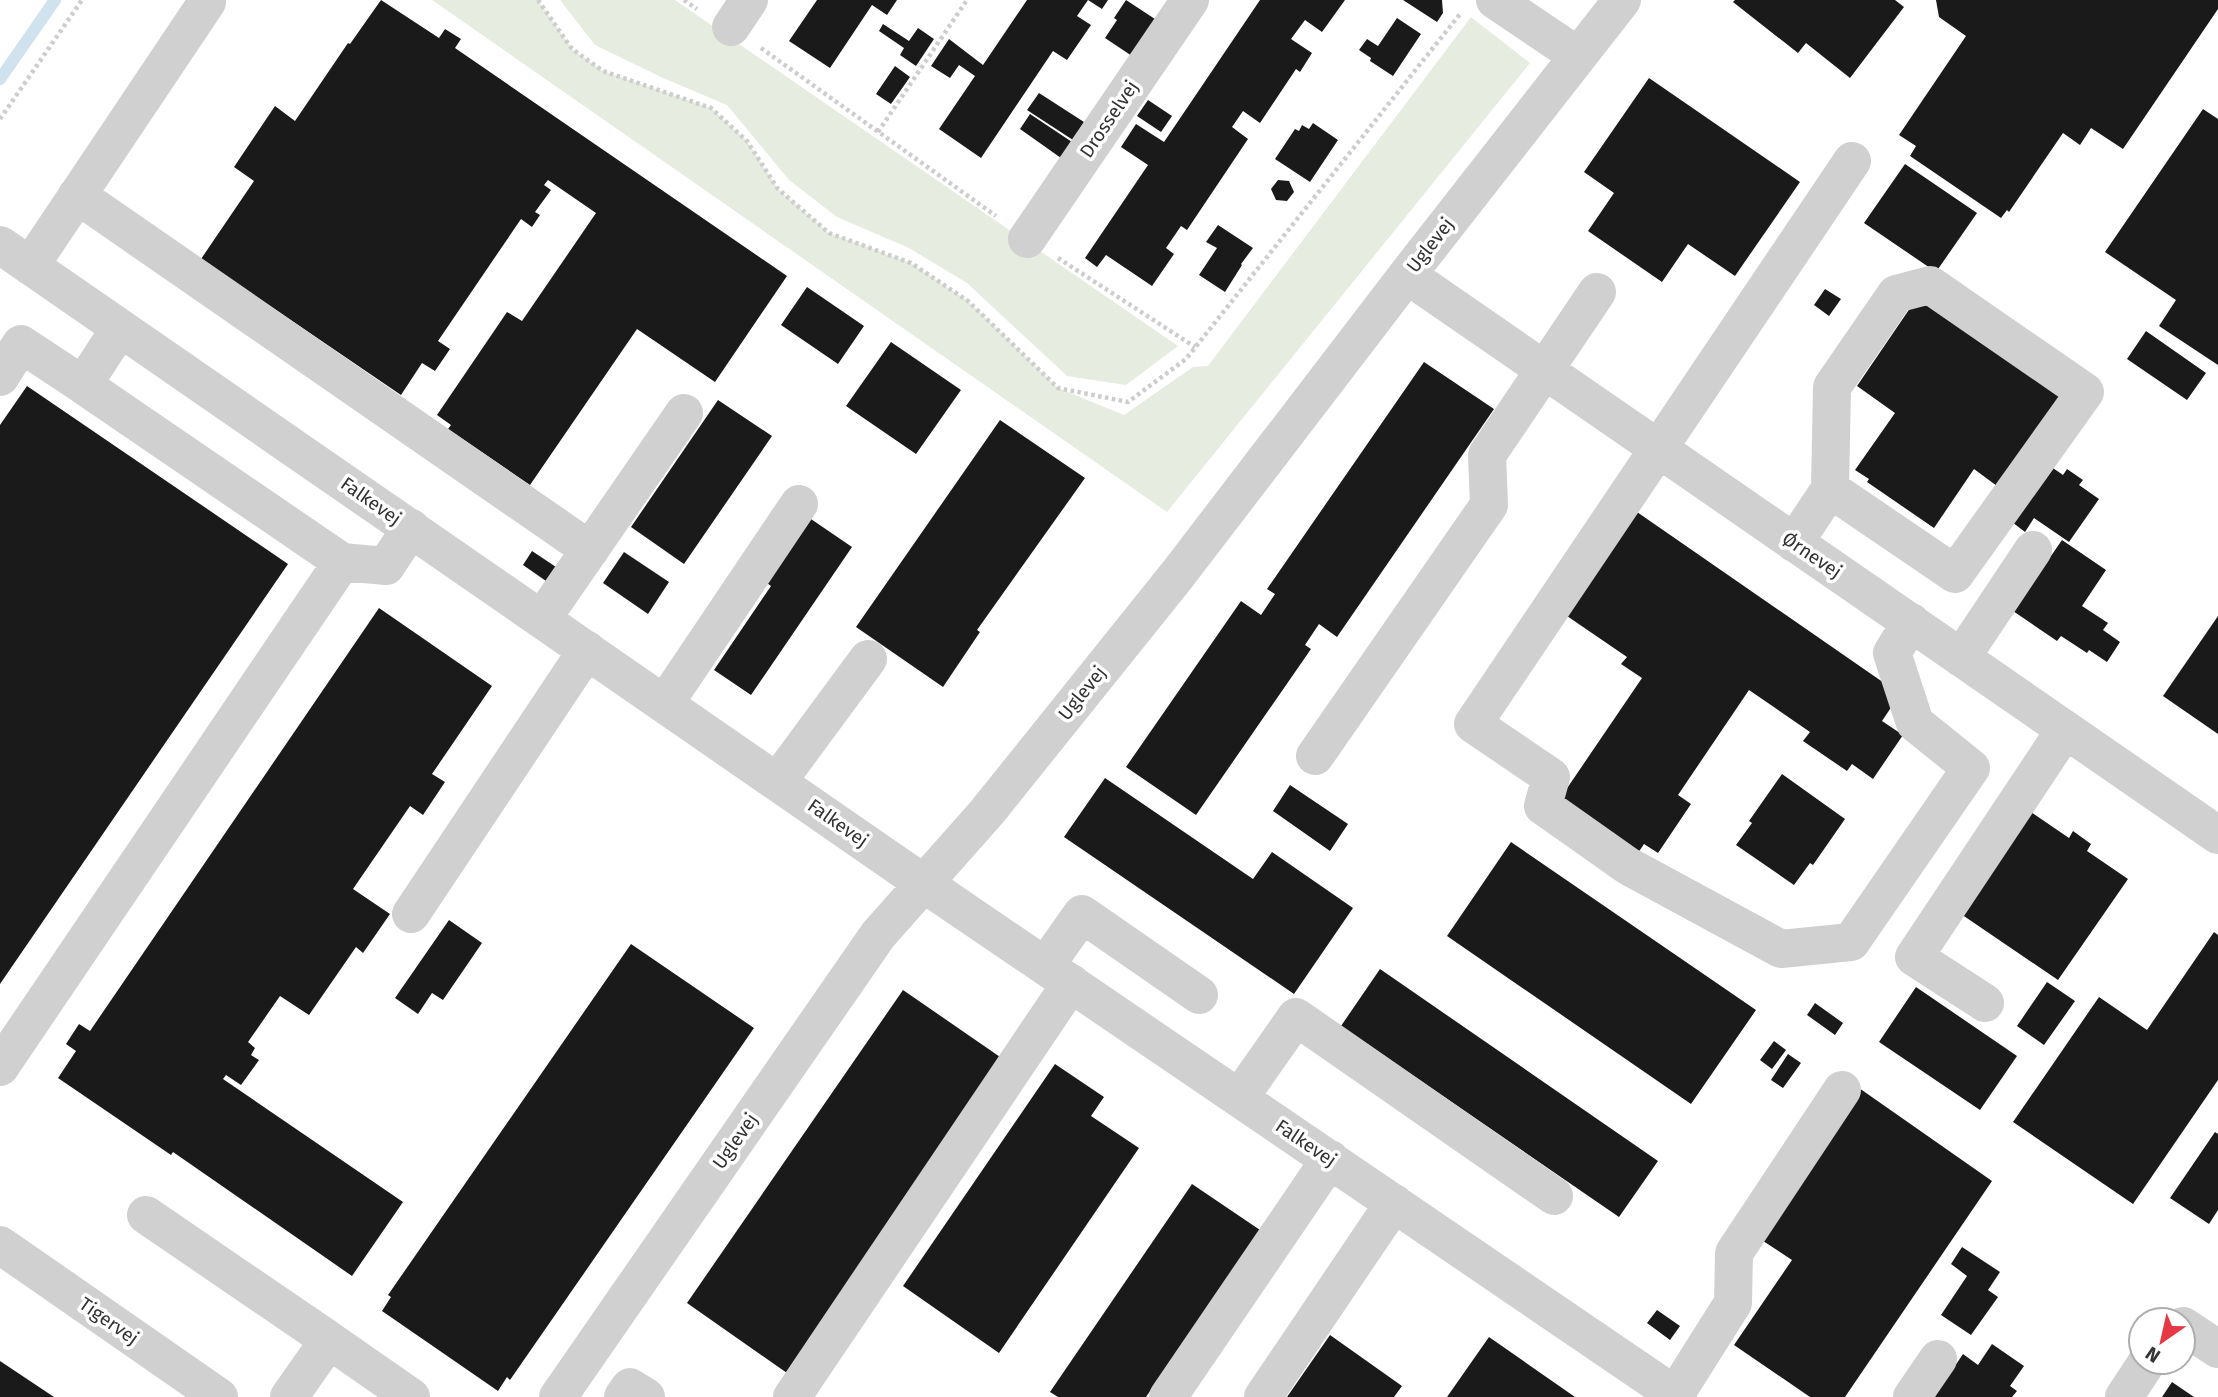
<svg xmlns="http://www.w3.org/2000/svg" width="2218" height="1397" font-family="'Fira Sans',sans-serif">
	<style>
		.green { fill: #e6ecdf }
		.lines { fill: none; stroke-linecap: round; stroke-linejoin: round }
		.stream { stroke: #cfe2ee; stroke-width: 12 }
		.building { fill: #1a1a1a }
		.path { stroke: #cdcdcd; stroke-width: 4.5; stroke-dasharray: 3.5 3.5; stroke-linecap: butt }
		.minor { stroke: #d0d0d0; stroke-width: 38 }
		.labels { text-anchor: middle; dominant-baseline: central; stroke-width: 7; stroke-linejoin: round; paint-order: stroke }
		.street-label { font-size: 19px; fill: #333; stroke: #fff }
	</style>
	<rect width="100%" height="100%" fill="#fff"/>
	<!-- green -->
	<path class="green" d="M 432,0 L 538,0 L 572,49 L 603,71 L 711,108 L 747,141 L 778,189 L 829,233 L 911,263 L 968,301 L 1058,388 L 1124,415 L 1193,367 L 1208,366 L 1471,17 L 1530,63 L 1167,512 Z
		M 560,0 L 675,0 L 1178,346 L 1126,385 L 1067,376 L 967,283 L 909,248 L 837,217 L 789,180 L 727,105 L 663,78 L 595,45 Z"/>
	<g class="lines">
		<!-- stream -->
		<path class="stream" d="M 0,79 L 55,0"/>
	</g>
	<!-- building -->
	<path class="building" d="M 381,0 L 439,38 L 445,29 L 461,39 L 455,48 L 787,276 L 715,382 L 637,329 L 530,485 L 448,429 L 451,425 L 437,415 L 507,312 L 522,321 L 596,213 L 548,180 L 544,185 L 551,190 L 535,212 L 540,215 L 532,227 L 521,219 L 438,341 L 450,349 L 435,371 L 422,363 L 401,395 L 201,259 L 254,181 L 234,167 L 275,106 L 295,121 L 348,43 L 350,44 Z
		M 817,0 L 897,0 L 887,15 L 872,5 L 830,68 L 789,41 Z
		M 1027,0 L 1108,0 L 1102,9 L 1088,0 L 1077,16 L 1091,25 L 1067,60 L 1053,51 L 981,158 L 939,129 L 975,76 L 959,65 L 950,78 L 931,66 L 949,39 L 983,65 Z
		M 1126,0 L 1158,21 L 1132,56 L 1105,38 L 1117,20 L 1114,18 Z
		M 1260,0 L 1345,0 L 1322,32 L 1305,20 L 1291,39 L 1312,53 L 1300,72 L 1296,69 L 1260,123 L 1243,111 L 1232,127 L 1248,139 L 1187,230 L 1181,226 L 1166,248 L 1174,254 L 1152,286 L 1106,255 L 1097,267 L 1085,258 L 1148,165 L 1121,147 L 1136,124 L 1164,142 Z
		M 1403,0 L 1442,0 L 1443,13 L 1437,22 Z
		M 1735,0 L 1895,0 L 1904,7 L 1850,78 L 1806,43 L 1798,53 L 1733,2 Z
		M 1936,0 L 2218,0 L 2218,9 L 2123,149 L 2091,128 L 2080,145 L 2063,133 L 2009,212 L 2007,210 L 2001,218 L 1910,156 L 1916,146 L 1899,135 L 1966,36 L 1939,17 Z
		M 1397,18 L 1421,34 L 1393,76 L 1370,61 L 1371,58 L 1359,50 L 1367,39 L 1378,46 Z
		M 883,24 L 909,41 L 918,28 L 934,39 L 916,66 L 900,55 L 904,48 L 879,31 Z
		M 895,66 L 910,77 L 891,104 L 876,94 Z
		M 1649,78 L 1800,182 L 1735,276 L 1688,244 L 1662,282 L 1588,231 L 1614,193 L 1584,172 Z
		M 1039,93 L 1084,122 L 1073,140 L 1027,110 Z
		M 1148,100 L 1172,116 L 1161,132 L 1137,116 Z
		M 2203,109 L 2218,119 L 2218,365 L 2159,326 L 2176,300 L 2105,252 Z
		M 1030,114 L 1072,142 L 1061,158 L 1020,129 Z
		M 1313,123 L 1338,140 L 1310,182 L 1275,159 L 1295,129 L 1299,131 L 1302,125 L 1309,129 Z
		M 1905,164 L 1977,213 L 1936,272 L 1864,223 Z
		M 1278,180 L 1289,181 L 1294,192 L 1287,201 L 1276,200 L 1271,189 Z
		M 1218,225 L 1253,248 L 1241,264 L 1242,265 L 1225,292 L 1199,275 L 1217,248 L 1206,242 Z
		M 807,287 L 864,326 L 838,364 L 781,325 Z
		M 1825,289 L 1841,299 L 1829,316 L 1814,305 Z
		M 1919,295 L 2065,395 L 1997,486 L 1974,469 L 1934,528 L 1867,482 L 1869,479 L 1855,470 L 1895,413 L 1857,386 Z
		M 2146,331 L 2206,373 L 2187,400 L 2127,359 Z
		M 891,342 L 961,390 L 916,454 L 846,406 Z
		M 1424,362 L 1494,409 L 1337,637 L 1319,624 L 1305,645 L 1311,649 L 1196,815 L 1126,767 L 1241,601 L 1261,615 L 1275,594 L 1267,589 Z
		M 27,386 L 288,564 L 0,984 L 0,425 Z
		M 718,400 L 772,436 L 684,564 L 631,527 Z
		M 1000,420 L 1085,478 L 977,630 L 980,632 L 943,687 L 856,627 Z
		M 2050,466 L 2063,475 L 2067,469 L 2083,480 L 2079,485 L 2099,499 L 2069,542 L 2034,518 L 2025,532 L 2012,522 Z
		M 1637,512 L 1900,694 L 1882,721 L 1903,735 L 1873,779 L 1852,764 L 1847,771 L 1803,741 L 1810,732 L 1749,690 L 1678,795 L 1691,804 L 1658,853 L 1644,844 L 1636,856 L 1557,803 L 1642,678 L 1621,664 L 1627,657 L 1567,616 Z
		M 808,517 L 852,547 L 751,695 L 714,670 L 771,586 L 764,581 Z
		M 2062,540 L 2106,570 L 2082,606 L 2108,623 L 2103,630 L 2120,642 L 2107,662 L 2089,650 L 2087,653 L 2061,636 L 2057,641 L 2013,611 Z
		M 532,551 L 556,567 L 546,581 L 523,565 Z
		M 624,552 L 669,582 L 648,614 L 603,583 Z
		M 379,608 L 492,686 L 432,774 L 445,782 L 423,815 L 410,806 L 353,889 L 390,914 L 363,953 L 356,947 L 309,1015 L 280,996 L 248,1042 L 255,1048 L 251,1055 L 259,1060 L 241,1085 L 226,1075 L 223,1079 L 403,1202 L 352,1276 L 173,1152 L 171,1155 L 58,1078 L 76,1051 L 66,1044 L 79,1024 L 90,1031 Z
		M 2218,616 L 2218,734 L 2163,696 Z
		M 1782,774 L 1845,819 L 1813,865 L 1810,863 L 1794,885 L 1736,845 L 1752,823 L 1749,821 Z
		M 1105,778 L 1253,879 L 1272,852 L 1353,908 L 1294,994 L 1064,837 Z
		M 1290,785 L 1348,824 L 1330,851 L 1273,811 Z
		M 2028,810 L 2069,838 L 2073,831 L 2091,844 L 2087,851 L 2128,879 L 2058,980 L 1958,912 Z
		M 1511,842 L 1756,1010 L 1691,1104 L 1447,936 Z
		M 449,920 L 482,943 L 443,1000 L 432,993 L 418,1014 L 395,998 Z
		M 2214,932 L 2218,935 L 2218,1080 L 2133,1204 L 2013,1122 L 2099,997 L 2147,1030 Z
		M 631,944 L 754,1028 L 510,1380 L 507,1377 L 498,1391 L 382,1311 L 391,1297 L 388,1295 Z
		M 1380,969 L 1658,1161 L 1619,1217 L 1341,1026 Z
		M 2047,982 L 2075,1001 L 2044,1045 L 2017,1026 Z
		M 1916,987 L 2017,1056 L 1980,1110 L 1879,1042 Z
		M 903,990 L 1003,1059 L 787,1373 L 687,1303 Z
		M 1815,1003 L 1843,1023 L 1835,1035 L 1807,1015 Z
		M 1774,1041 L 1786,1050 L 1772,1069 L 1760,1060 Z
		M 1788,1054 L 1801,1063 L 1783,1088 L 1771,1080 Z
		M 1055,1064 L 1104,1097 L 1091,1116 L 1139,1148 L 999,1353 L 903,1286 Z
		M 1859,1088 L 1992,1181 L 1845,1397 L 1810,1397 L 1734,1345 L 1792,1260 L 1757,1237 Z
		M 2215,1132 L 2218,1134 L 2218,1210 L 2209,1224 L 2170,1198 Z
		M 1192,1184 L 1260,1230 L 1146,1397 L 1058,1397 L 1050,1392 Z
		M 1962,1247 L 2000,1272 L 1988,1290 L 1998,1297 L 1971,1335 L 1941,1315 L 1967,1276 L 1951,1264 Z
		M 1657,1310 L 1680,1326 L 1670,1340 L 1647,1323 Z
		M 1330,1335 L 1402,1386 L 1394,1397 L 1287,1397 Z
		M 1489,1337 L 1575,1397 L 1447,1397 Z
		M 1992,1344 L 2024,1366 L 2010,1386 L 2017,1391 L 2012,1397 L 1934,1397 L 1963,1354 L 1978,1365 Z
		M 0,1361 L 54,1397 L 0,1397 Z
		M 2172,1382 L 2194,1397 L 2162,1397 Z"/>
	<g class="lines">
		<!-- path -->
		<path class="path" d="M 538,0 L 572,49 L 603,71 L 711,108 L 747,141 L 778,189 L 829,233 L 911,263 L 968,301 L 1058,388 L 1128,402 L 1186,359 L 1460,14
			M 684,0 L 697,9
			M 761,48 L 996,216
			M 0,119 L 82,0
			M 878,132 L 967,0
			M 1058,258 L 1195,347"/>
		<!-- minor -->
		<path class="minor" d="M 1495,0 L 1578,56
			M 731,27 L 749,0
			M 1852,161 L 1473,724 L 1551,777 L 1543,806 L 1628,866 L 1781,949 L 1851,942 L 1971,768 L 1915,723 L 1892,653 L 1911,622
			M 77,195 L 590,550
			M 1027,239 L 1190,0
			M 0,245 L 923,883 L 1678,1397
			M 30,266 L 207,2
			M 1407,275 L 2218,835
			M 120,328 L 83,385 L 342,562
			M 0,377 L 21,344 L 83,385
			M 1794,543 L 1830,489 L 1832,387 L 1896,294 L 1930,285 L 2085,392 L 1955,574 L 1830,489
			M 542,619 L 684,413
			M 1961,658 L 2033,550
			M 665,703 L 799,504
			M 1315,756 L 1489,505 L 1487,455 L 1597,292
			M 778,781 L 868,659
			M 411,914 L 587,650
			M 1046,965 L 1082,914 L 1199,995
			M 1985,1003 L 1914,957 L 2065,730
			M 0,1067 L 342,562 L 386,566 L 411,528
			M 1240,1097 L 1296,1017 L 1554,1196
			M 146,1215 L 329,1340
			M 0,1245 L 219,1397
			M 2183,1326 L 2218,1349
			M 1675,1395 L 1733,1303 L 1734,1253 L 1842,1090
			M 289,1397 L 329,1340 L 411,1397
			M 558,1397 L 878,935 L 987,812 L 1178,574 L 1407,275 L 1622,0
			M 623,1397 L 630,1387 L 646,1397
			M 792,1397 L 1071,983
			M 1168,1397 L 1330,1159
			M 1263,1397 L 1394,1203
			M 1912,1397 L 1938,1359
			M 2124,1397 L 2147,1362"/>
	</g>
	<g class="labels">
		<!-- street labels -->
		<g class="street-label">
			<text transform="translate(1109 119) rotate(-56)">Drosselvej</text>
			<text transform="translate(1430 245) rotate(-52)">Uglevej</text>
			<text transform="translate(371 501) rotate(35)">Falkevej</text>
			<text transform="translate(1812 555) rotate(34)">Ørnevej</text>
			<text transform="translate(1082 693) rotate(-51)">Uglevej</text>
			<text transform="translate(838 823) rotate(35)">Falkevej</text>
			<text transform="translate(735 1141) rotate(-55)">Uglevej</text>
			<text transform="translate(1306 1143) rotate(34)">Falkevej</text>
			<text transform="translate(109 1321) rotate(35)">Tigervej</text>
		</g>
	</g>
	<!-- north arrow -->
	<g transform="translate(2162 1341) rotate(214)"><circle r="33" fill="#ffffff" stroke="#adadad" stroke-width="2"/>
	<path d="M0-5L12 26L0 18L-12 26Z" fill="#e63946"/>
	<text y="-10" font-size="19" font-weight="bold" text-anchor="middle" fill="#333333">N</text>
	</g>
</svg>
